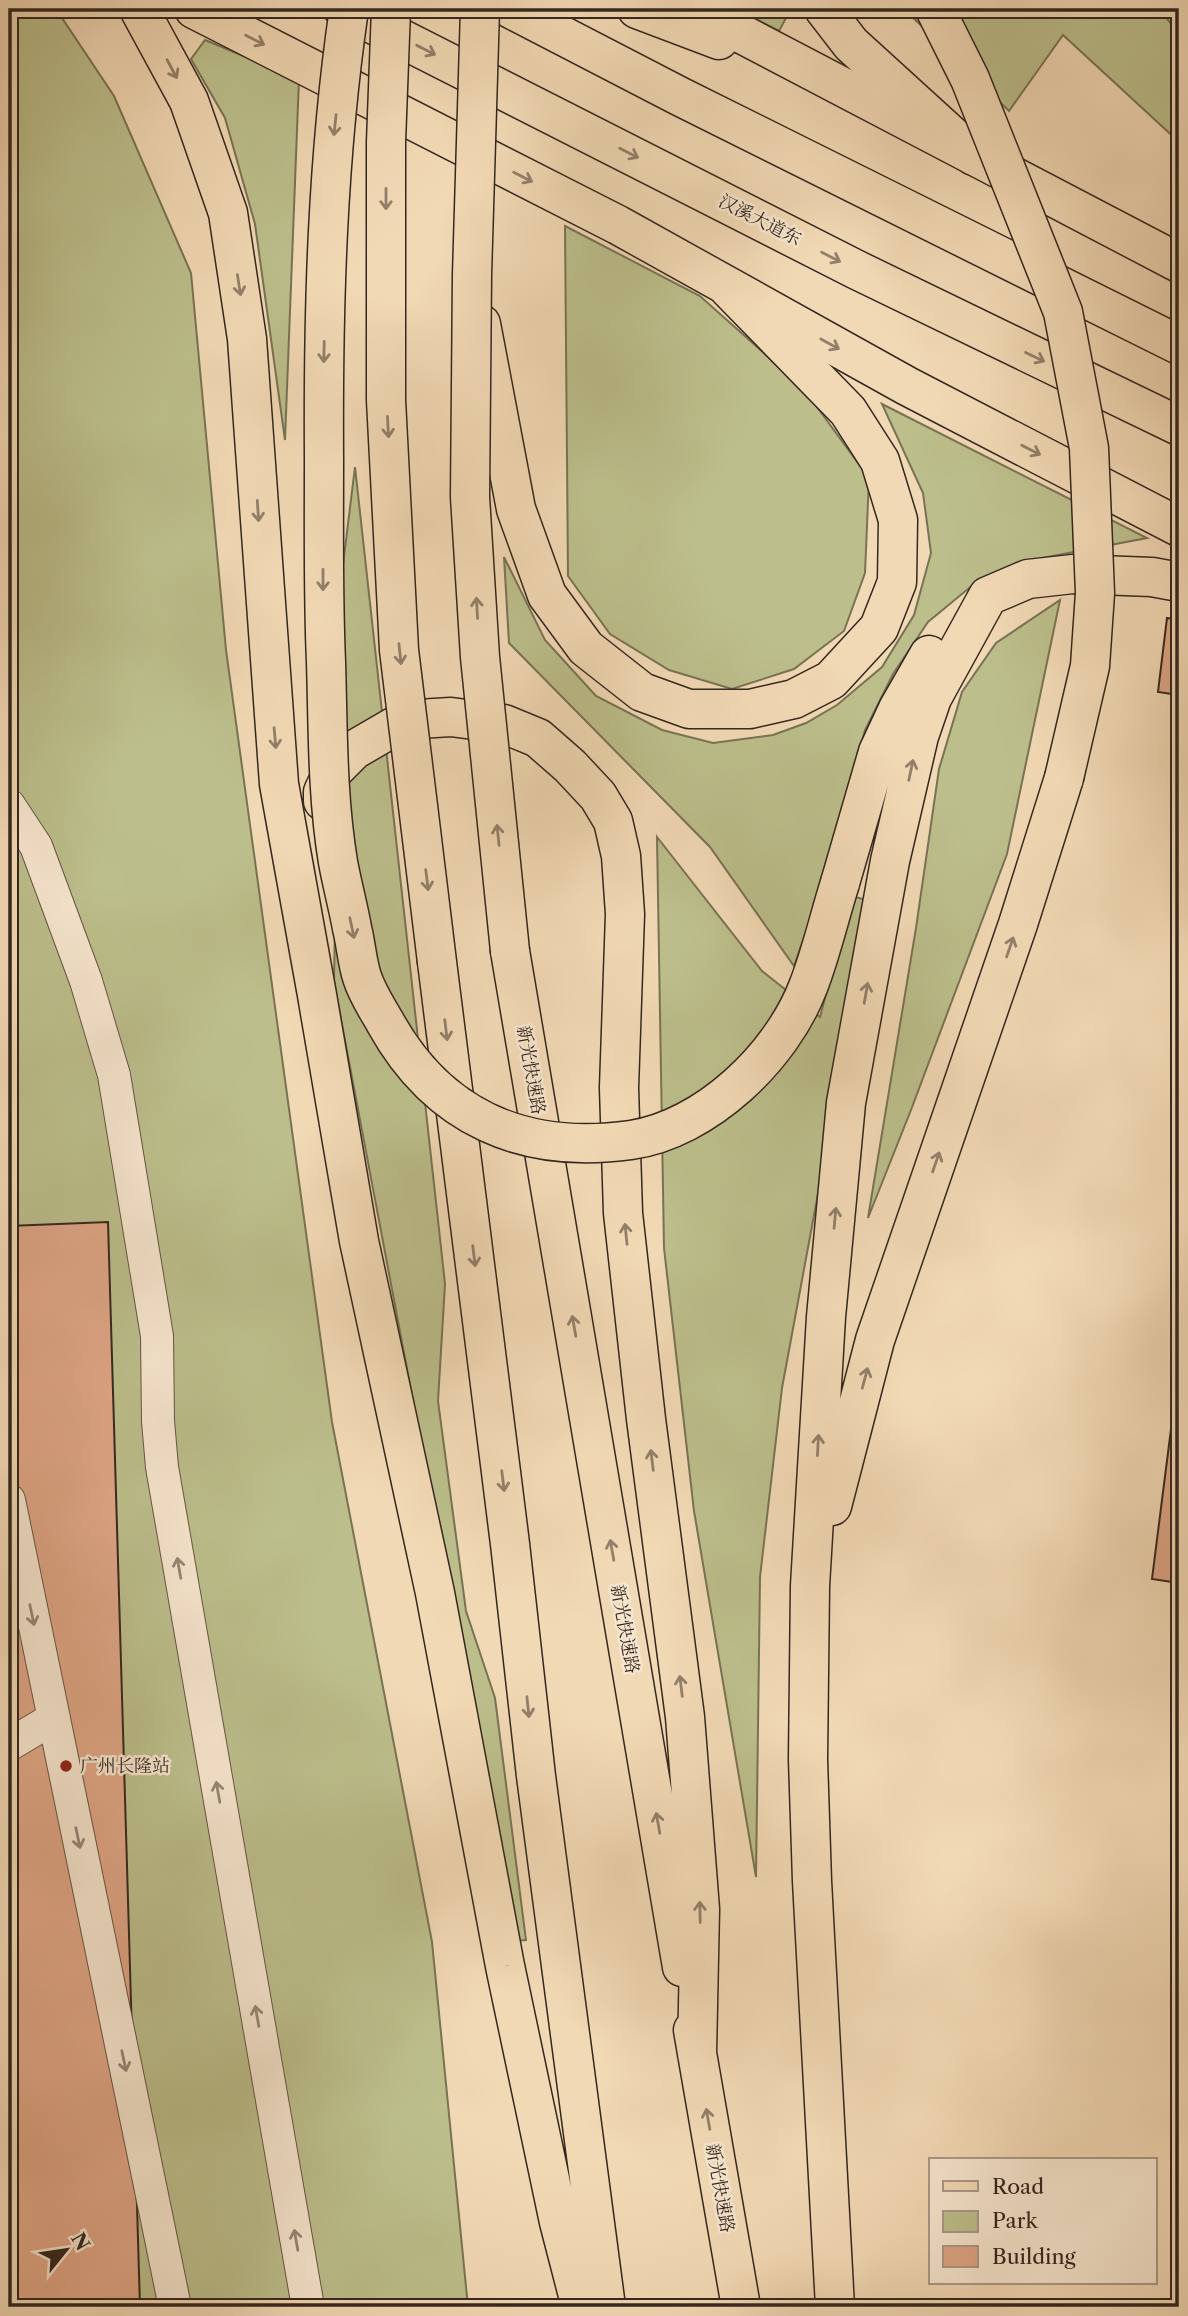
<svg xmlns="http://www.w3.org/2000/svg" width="1188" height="2316" font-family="'Libre Caslon Text','Noto Serif SC',serif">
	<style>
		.green { fill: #bcbf8c; stroke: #787355; stroke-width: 2 }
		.building { fill: #e0a686; stroke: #34271e; stroke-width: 2 }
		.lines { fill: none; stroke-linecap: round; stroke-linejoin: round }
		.street-casing { stroke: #645444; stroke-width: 34 }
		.primary-casing { stroke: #34271e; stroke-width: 41 }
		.highway-casing { stroke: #34271e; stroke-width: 41 }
		.street { stroke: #f7e6cf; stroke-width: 32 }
		.primary { stroke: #f2d9b5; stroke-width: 38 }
		.highway { stroke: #f2d9b5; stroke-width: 38 }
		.highway-bridge-casing { stroke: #34271e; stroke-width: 41; stroke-linecap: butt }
		.highway-bridge { stroke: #f2d9b5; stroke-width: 38 }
		.oneway { stroke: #93806a }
		.oneway2 { stroke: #968676 }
		.poi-dot { fill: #8f2418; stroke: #f7e6cf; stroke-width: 2.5 }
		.labels { text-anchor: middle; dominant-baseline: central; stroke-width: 5; stroke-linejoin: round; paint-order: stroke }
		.street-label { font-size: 18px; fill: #34271e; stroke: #f7e6cf }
		.poi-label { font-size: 18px; fill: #34271e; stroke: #f7e6cf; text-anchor: start }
	</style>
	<rect width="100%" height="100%" fill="#f2d9b5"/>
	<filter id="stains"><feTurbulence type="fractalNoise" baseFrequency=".00286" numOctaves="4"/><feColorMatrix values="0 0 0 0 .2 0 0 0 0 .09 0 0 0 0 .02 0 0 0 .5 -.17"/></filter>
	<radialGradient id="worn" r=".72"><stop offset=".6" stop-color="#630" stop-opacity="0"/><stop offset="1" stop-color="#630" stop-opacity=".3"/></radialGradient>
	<!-- green -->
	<path class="green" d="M 9,9 L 55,9 L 58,12 L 114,96 L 191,273 L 226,650 L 332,1422 L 432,1942 L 468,2307 L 9,2307 Z
		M 736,9 L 791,9 L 779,31 Z
		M 904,9 L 1159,9 L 1179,33 L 1179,142 L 1063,35 L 1009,111 Z
		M 205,40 L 299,79 L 285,440 L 255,224 L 225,118 L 191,59 Z
		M 565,226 L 700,296 L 803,388 L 869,478 L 865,573 L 844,631 L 794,669 L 732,689 L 669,670 L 610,634 L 568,576 Z
		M 882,404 L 1147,538 L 1016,563 L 974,584 L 928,622 L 893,674 L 865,730 L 822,885 L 794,966 L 710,847 L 509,643 L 504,557 L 545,640 L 596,696 L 662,730 L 713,743 L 773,735 L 806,723 L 837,705 L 882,667 L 914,615 L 931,553 L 923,493 Z
		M 355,467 L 445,1284 L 438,1401 L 466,1611 L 495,1698 L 526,1940 L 515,1941 L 334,982 L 341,581 Z
		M 1060,600 L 1007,854 L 911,1110 L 868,1218 L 916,928 L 939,769 L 962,692 L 996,643 Z
		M 657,837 L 762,971 L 820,1017 L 852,896 L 866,900 L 832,1118 L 782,1388 L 760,1577 L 756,1877 L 694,1511 L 664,1248 Z"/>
	<!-- building -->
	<path class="building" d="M 1167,618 L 1179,620 L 1179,695 L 1158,692 Z
		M 108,1222 L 140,2307 L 9,2307 L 9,1226 Z
		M 1179,1366 L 1179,1583 L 1152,1579 Z"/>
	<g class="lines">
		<defs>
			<path id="street" d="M 9,805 L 36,846 L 86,981 L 114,1075 L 157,1336 L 158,1421 L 162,1467 L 308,2307
				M 9,1500 L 175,2307
				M 9,1745 L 54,1718"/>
			<path id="primary" d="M 194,9 L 618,225 L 907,386 L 1179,527
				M 343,9 L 857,270 L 1179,426
				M 511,9 L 681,97 L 1179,345
				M 637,9 L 719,40
				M 694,9 L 1179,263"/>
			<path id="highway" d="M 139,9 L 189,101 L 228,213 L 247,339 L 279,784 L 317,995 L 359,1241 L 435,1593 L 505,1966 L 559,2222 L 581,2307
				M 824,9 L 851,44 L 974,156
				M 481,324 L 516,509 L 547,595 L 586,648 L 642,692 L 689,709 L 750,709 L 794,699 L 831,680 L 879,628 L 897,582 L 898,520 L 880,461 L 848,411 L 728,288
				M 323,801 L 323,792 L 333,771 L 354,750 L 397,725 L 418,719 L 451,717 L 504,724 L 538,738 L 570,766 L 598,796 L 613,821 L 621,856 L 625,914 L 619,1088 L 623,1213 L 646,1419 L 685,1717 L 700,1909 L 697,2054
				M 840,883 L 878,752 L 898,709 L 929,655
				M 510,951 L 682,1967
				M 437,962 L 510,1544 L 536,1776 L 606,2307
				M 832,1506 L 875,1340 L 1018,924 L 1064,778
				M 693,2030 L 741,2307
				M 835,2307 L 812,1881 L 808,1759 L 810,1586 L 826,1317 L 846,1103 L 890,861 L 919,736 L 932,698 L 988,596 L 1028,579 L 1073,574 L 1152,577 L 1179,582"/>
		</defs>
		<!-- street casing -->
		<use href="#street" class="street-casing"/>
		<!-- primary casing -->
		<use href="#primary" class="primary-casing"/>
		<!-- highway casing -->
		<use href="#highway" class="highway-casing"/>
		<!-- street -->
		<use href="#street" class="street"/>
		<!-- primary -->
		<use href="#primary" class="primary"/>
		<!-- highway -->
		<use href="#highway" class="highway"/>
		<defs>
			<path id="highway-bridge" d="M 349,9 C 327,159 323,309 324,460 C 324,528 323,595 326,662 C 328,728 327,796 338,862 C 342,884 348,906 352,928 C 356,944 357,962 362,977 C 367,993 377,1008 385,1022 C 438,1118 524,1155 631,1140 C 706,1129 781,1057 808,987 C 821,954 829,918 840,883
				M 391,9 L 386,142 L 386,400 L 399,650 L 437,962
				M 480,9 L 472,275 L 470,497 L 480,657 L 510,951
				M 935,9 L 970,79 L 1063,312 L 1089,448 L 1095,593 L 1090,666 L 1064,778"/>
		</defs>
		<!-- highway-bridge casing -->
		<use href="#highway-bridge" class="highway-bridge-casing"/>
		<!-- highway-bridge -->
		<use href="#highway-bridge" class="highway-bridge"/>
	</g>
	<!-- one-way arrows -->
	<defs><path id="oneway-shaft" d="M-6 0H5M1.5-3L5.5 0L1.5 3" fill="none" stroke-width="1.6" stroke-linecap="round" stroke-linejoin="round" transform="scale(1.75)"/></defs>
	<g class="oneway">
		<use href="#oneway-shaft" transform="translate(255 40) rotate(27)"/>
		<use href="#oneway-shaft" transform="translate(426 50) rotate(27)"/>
		<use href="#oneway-shaft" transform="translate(172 69) rotate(62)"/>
		<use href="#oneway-shaft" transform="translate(335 125) rotate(96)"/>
		<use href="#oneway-shaft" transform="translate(629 153) rotate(27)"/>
		<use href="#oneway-shaft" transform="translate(523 177) rotate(27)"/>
		<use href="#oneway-shaft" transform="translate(386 199) rotate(90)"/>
		<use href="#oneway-shaft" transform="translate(831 257) rotate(27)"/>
		<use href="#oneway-shaft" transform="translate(239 285) rotate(81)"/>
		<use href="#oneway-shaft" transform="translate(830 344) rotate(29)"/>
		<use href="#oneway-shaft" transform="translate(324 352) rotate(91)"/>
		<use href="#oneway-shaft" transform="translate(1035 357) rotate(26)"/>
		<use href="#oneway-shaft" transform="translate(388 427) rotate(87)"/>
		<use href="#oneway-shaft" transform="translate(1031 450) rotate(27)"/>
		<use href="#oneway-shaft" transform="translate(258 511) rotate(86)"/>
		<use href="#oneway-shaft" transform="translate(323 580) rotate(90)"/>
		<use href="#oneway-shaft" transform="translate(477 608) rotate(-93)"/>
		<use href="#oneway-shaft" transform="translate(400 654) rotate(84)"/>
		<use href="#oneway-shaft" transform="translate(275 738) rotate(85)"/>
		<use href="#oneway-shaft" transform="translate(911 770) rotate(-78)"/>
		<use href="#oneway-shaft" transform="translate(498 835) rotate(-96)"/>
		<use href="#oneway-shaft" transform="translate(427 880) rotate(83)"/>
		<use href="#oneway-shaft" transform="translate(352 928) rotate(78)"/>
		<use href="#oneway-shaft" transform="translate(1010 947) rotate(-71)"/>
		<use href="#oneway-shaft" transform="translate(866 993) rotate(-80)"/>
		<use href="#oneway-shaft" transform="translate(446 1030) rotate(83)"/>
		<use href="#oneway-shaft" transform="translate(936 1162) rotate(-71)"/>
		<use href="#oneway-shaft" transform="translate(835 1218) rotate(-85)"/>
		<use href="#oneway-shaft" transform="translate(626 1234) rotate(-96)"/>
		<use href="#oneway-shaft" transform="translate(474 1256) rotate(83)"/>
		<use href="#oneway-shaft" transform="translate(574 1326) rotate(-100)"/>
		<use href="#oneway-shaft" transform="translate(865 1378) rotate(-75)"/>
		<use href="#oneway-shaft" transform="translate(818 1445) rotate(-87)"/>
		<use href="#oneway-shaft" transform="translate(652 1460) rotate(-97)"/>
		<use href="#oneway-shaft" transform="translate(503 1481) rotate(83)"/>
		<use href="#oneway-shaft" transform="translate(612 1550) rotate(-100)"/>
		<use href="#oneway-shaft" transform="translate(681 1686) rotate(-97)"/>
		<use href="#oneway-shaft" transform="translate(528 1707) rotate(84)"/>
		<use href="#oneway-shaft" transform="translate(658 1823) rotate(-100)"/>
		<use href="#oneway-shaft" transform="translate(700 1912) rotate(-91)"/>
		<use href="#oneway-shaft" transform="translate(708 2119) rotate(-100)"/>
	</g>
	<g class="oneway2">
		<use href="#oneway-shaft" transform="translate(179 1568) rotate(-100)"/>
		<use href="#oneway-shaft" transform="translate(32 1615) rotate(78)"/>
		<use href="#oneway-shaft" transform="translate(218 1792) rotate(-100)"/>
		<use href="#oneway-shaft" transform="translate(78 1838) rotate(78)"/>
		<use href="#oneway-shaft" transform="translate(257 2016) rotate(-100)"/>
		<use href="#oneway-shaft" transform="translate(124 2061) rotate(78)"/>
		<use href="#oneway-shaft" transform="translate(296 2240) rotate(-100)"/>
	</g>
	<!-- markers -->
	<circle class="poi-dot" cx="66" cy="1766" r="7"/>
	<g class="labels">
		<!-- street labels -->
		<g class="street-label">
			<text transform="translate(760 220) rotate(27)">汉溪大道东</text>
			<text transform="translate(531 1070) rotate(80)">新光快速路</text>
			<text transform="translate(625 1629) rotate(80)">新光快速路</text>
			<text transform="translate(720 2188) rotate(80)">新光快速路</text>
		</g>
		<!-- poi labels -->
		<g class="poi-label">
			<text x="80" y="1766">广州长隆站</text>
		</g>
	</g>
	<!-- margin -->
	<rect width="1188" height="2316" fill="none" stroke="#f2d9b5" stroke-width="35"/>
	<rect x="10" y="10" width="1167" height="2295" fill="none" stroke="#34271e" stroke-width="3.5"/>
	<rect x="18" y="18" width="1153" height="2281" fill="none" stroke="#34271e" stroke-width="2"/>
	<!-- legend -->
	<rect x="929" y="2158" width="228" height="126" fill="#f7e6cf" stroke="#a99a88" stroke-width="2"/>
	<rect x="943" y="2181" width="35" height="10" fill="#f2d9b5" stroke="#a99a88" stroke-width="2"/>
	<text x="992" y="2194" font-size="21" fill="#34271e">Road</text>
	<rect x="943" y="2211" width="35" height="21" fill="#bcbf8c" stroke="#a99a88" stroke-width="2"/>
	<text x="992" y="2228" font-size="21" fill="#34271e">Park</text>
	<rect x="943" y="2246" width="35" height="21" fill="#e0a686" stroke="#a99a88" stroke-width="2"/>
	<text x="992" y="2264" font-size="21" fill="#34271e">Building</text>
	<!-- north arrow -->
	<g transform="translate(66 2250) rotate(60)" stroke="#f7e6cf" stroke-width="5" paint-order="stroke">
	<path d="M0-5L12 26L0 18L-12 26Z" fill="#34271e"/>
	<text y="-10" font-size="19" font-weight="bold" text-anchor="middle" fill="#34271e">N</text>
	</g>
	<rect width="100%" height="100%" filter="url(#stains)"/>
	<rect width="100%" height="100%" fill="url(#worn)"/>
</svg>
